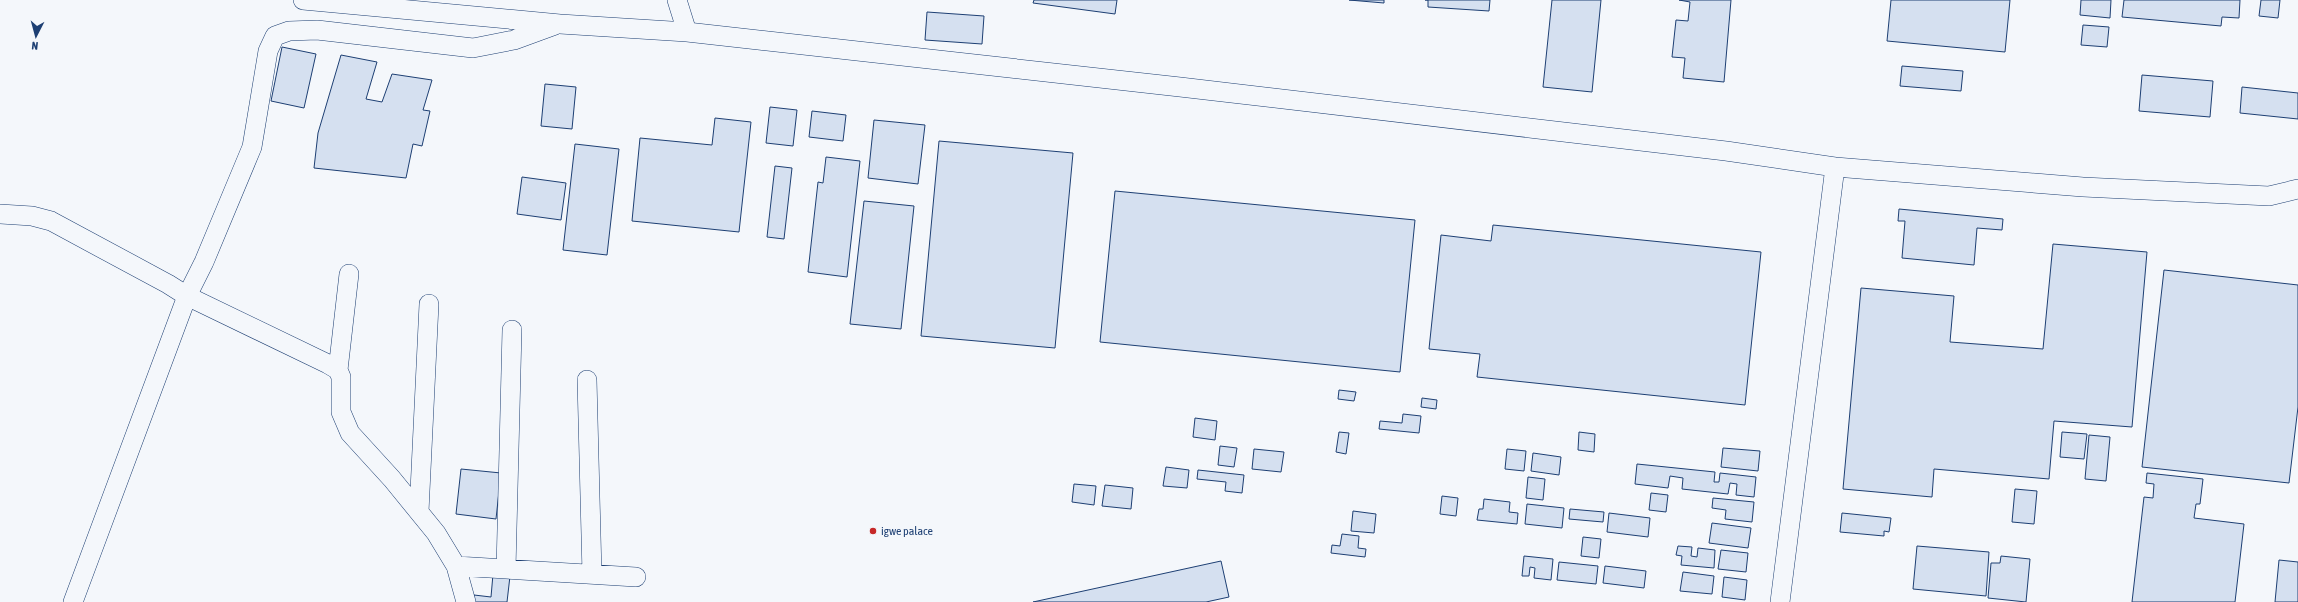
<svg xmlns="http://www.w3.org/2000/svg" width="2298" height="602" font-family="'Asap Condensed',sans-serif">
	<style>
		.building { fill: #d5e0f0; stroke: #1d3f73 }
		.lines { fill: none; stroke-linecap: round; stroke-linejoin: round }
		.minor-casing { stroke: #1d3f73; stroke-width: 20 }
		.minor { stroke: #f4f7fb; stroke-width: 19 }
		.poi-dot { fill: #c62828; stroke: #f4f7fb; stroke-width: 1.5 }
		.labels { text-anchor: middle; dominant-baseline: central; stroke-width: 3; stroke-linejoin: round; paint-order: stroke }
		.poi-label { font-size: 12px; fill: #1d3f73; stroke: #f4f7fb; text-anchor: start }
	</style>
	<rect width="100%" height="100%" fill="#f4f7fb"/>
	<!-- building -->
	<path class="building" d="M 1034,0 L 1117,0 L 1115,14 L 1033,3 Z
		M 1349,0 L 1384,0 L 1384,3 Z
		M 1425,0 L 1490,0 L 1489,11 L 1428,7 L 1428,0 Z
		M 1552,0 L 1601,0 L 1592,92 L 1543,87 Z
		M 1731,0 L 1724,82 L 1683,78 L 1685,58 L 1672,57 L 1676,20 L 1688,21 L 1690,2 L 1679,0 Z
		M 1891,0 L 2010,0 L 2005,52 L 1887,41 Z
		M 2081,0 L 2111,0 L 2110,18 L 2080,15 Z
		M 2124,0 L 2240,0 L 2239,18 L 2222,17 L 2221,26 L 2122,17 Z
		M 2261,0 L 2280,0 L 2278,18 L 2259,16 Z
		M 927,12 L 984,16 L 982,44 L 925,40 Z
		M 2083,25 L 2109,27 L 2107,47 L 2081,45 Z
		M 282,47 L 316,54 L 304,108 L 271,101 Z
		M 341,55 L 377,62 L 366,99 L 382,102 L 392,74 L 432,80 L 423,110 L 430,111 L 422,146 L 413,144 L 406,178 L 314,168 L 318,133 Z
		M 1902,66 L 1963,71 L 1961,91 L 1900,86 Z
		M 2142,75 L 2213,81 L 2210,117 L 2139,111 Z
		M 545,84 L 576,87 L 572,129 L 541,126 Z
		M 2242,87 L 2298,93 L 2298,119 L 2240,113 Z
		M 770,107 L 797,110 L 793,146 L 766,143 Z
		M 812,111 L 846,115 L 843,141 L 809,137 Z
		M 715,118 L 751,122 L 739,232 L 632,221 L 640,138 L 712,145 Z
		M 874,120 L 925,125 L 918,184 L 868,178 Z
		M 939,141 L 1073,153 L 1055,348 L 921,336 Z
		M 575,144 L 619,149 L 607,255 L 563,250 Z
		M 826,157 L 860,161 L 847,277 L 808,272 L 818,182 L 823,183 Z
		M 775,166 L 792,168 L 784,239 L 767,237 Z
		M 522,177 L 566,183 L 561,220 L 517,214 Z
		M 1115,191 L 1415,220 L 1400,372 L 1100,342 Z
		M 864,201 L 914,206 L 901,329 L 850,324 Z
		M 1899,209 L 2003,219 L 2002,230 L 1977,228 L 1974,265 L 1902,258 L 1905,221 L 1898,221 Z
		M 1493,225 L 1761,252 L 1745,405 L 1477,377 L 1480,354 L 1429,349 L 1441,235 L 1491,241 Z
		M 2053,244 L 2147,252 L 2132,427 L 2054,421 L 2049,479 L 1934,469 L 1932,497 L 1843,489 L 1861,288 L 1954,296 L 1950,342 L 2043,349 Z
		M 2164,270 L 2298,285 L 2298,407 L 2289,483 L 2142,467 Z
		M 1339,390 L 1356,392 L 1354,401 L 1338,399 Z
		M 1422,398 L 1437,400 L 1436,409 L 1421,407 Z
		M 1403,414 L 1421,416 L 1419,433 L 1379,429 L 1380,421 L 1402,423 Z
		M 1195,418 L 1217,421 L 1215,440 L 1193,437 Z
		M 1339,432 L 1349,433 L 1346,454 L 1336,452 Z
		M 1579,432 L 1595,434 L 1594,452 L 1578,450 Z
		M 2062,432 L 2087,434 L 2084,459 L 2060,457 Z
		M 2089,435 L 2110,437 L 2106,481 L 2085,479 Z
		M 1220,446 L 1237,448 L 1234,467 L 1218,465 Z
		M 1723,448 L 1760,451 L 1758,471 L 1721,467 Z
		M 1254,449 L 1284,452 L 1281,472 L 1252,469 Z
		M 1507,449 L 1526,451 L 1524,471 L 1505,469 Z
		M 1533,453 L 1561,457 L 1559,475 L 1531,471 Z
		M 1637,464 L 1715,472 L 1714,482 L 1719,482 L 1720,473 L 1756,477 L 1754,497 L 1736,495 L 1737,484 L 1730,483 L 1728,494 L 1682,489 L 1683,478 L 1670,476 L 1668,488 L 1635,484 Z
		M 1166,467 L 1189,470 L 1187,488 L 1163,486 Z
		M 461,469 L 501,473 L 496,519 L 456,514 Z
		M 1198,470 L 1244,475 L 1242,493 L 1225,491 L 1226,482 L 1197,479 Z
		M 2147,473 L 2203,479 L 2200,504 L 2196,504 L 2194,518 L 2244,524 L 2235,602 L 2132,602 L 2144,497 L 2153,498 L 2154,484 L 2146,483 Z
		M 1528,477 L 1545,479 L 1543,500 L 1526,498 Z
		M 1074,484 L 1096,486 L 1094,505 L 1072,502 Z
		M 1105,485 L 1133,488 L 1131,509 L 1102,506 Z
		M 2015,489 L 2037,491 L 2034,524 L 2012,522 Z
		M 1651,493 L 1668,495 L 1666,512 L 1649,510 Z
		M 1442,496 L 1458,498 L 1456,516 L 1440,514 Z
		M 1713,498 L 1754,502 L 1752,522 L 1725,519 L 1726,510 L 1712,508 Z
		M 1484,499 L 1510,502 L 1509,512 L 1518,513 L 1517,524 L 1477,520 L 1479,509 L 1483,509 Z
		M 1527,504 L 1564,508 L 1562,528 L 1525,524 Z
		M 1570,509 L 1604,512 L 1603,522 L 1569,519 Z
		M 1353,511 L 1376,514 L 1374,533 L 1351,531 Z
		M 1609,513 L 1650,518 L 1648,537 L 1607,532 Z
		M 1842,513 L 1891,518 L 1889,532 L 1884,531 L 1884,536 L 1840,532 Z
		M 1712,523 L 1751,528 L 1748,548 L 1709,543 Z
		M 1342,534 L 1359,536 L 1358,548 L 1366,549 L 1365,557 L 1331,553 L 1332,545 L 1340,546 Z
		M 1583,537 L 1601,539 L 1599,558 L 1581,556 Z
		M 1678,546 L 1692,547 L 1691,556 L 1697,557 L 1698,548 L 1715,550 L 1714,568 L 1681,565 L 1682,556 L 1676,555 Z
		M 1917,546 L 1989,552 L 1986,596 L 1913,589 Z
		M 1721,550 L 1748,553 L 1746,572 L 1718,569 Z
		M 1524,556 L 1553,559 L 1551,580 L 1534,578 L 1535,568 L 1530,567 L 1529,576 L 1522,576 Z
		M 2001,556 L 2030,559 L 2026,602 L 1988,598 L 1991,563 L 2000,563 Z
		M 2279,560 L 2298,562 L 2298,602 L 2275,602 Z
		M 1221,561 L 1229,597 L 1206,602 L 1033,602 Z
		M 1559,562 L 1598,566 L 1596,584 L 1557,580 Z
		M 1605,566 L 1646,571 L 1644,588 L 1603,583 Z
		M 1683,572 L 1714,576 L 1712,594 L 1680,591 Z
		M 493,574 L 510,576 L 507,602 L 473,602 L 474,595 L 491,597 Z
		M 1724,577 L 1747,580 L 1745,600 L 1722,597 Z"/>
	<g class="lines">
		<defs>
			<path id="minor" d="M 303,0 L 560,24 L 687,32 L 1180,87 L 1726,151 L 1835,167 L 2083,187 L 2269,196 L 2298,189
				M 677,0 L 687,32
				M 0,214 L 32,216 L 51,221 L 168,284 L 187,296 L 328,364 L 338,370
				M 349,274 L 338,370 L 341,377 L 341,412 L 350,433 L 392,479 L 436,533 L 456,566 L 466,602
				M 587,380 L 592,574
				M 419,512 L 429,304
				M 456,566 L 636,577
				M 506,569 L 512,330
				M 73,602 L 187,296 L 204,262 L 252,147 L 268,51 L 275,36 L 289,31 L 317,30 L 473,48 L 514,40 L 555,25
				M 1780,602 L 1835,167"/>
		</defs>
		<!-- minor casing -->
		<use href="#minor" class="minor-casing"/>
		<!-- minor -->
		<use href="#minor" class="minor"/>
	</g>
	<!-- markers -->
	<circle class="poi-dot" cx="873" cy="531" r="4"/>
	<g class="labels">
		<!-- poi labels -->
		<g class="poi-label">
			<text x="881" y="531">igwe palace</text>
		</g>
	</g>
	<!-- north arrow -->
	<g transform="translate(36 36) rotate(186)" stroke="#f4f7fb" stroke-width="3" paint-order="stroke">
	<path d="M0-3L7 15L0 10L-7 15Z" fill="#1d3f73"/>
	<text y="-6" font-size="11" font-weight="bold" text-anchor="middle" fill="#1d3f73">N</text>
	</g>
</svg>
